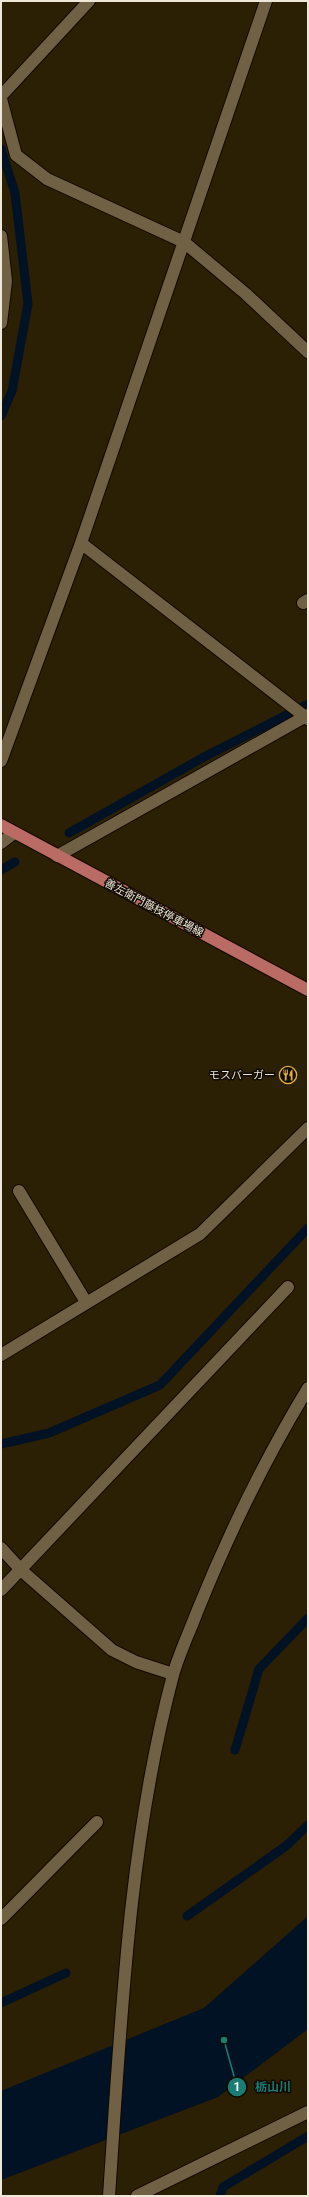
<svg xmlns="http://www.w3.org/2000/svg" width="309" height="2197" font-family="Roboto,'Noto Sans JP',sans-serif">
	<style>
		.water { fill: #001224 }
		.lines { fill: none; stroke-linecap: round; stroke-linejoin: round }
		.stream { stroke: #001224; stroke-width: 9 }
		.minor-casing { stroke: #140800; stroke-width: 14 }
		.major-casing { stroke: #140800; stroke-width: 14 }
		.minor { stroke: #706145; stroke-width: 12 }
		.major { stroke: #ba6b64; stroke-width: 12 }
		.labels { text-anchor: middle; dominant-baseline: central; stroke-width: 3; stroke-linejoin: round; paint-order: stroke }
		.street-label { font-size: 11px; fill: #efe7d7; stroke: #0f0a02 }
		.poi-label { font-size: 11px; fill: #efe7d7; stroke: #0f0a02; text-anchor: end }
		.leader { fill: none; stroke: #1a7c73; stroke-width: 1.5 }
		.callout-dot { fill: #1a7c73; stroke: #0f0a02; stroke-width: 1.5 }
		.mark-label { font-size: 12px; text-anchor: middle; font-weight: bold; fill: #fff }
		.callout-label { font-size: 12px; text-anchor: middle; font-weight: bold; fill: #1a7c73; stroke: #0f0a02; stroke-width: 3; stroke-linejoin: round; paint-order: stroke }
	</style>
	<rect width="100%" height="100%" fill="#2b1f04"/>
	<!-- water -->
	<path class="water" d="M 308,1916 L 308,2029 L 218,2097 L 1,2180 L 1,2091 L 204,2008 Z"/>
	<g class="lines">
		<!-- stream -->
		<path class="stream" d="M 1,149 L 15,193 L 28,304 L 12,391 L 1,416
			M 69,833 L 204,757 L 308,704
			M 1,870 L 15,862
			M 1,1444 L 49,1433 L 160,1385 L 308,1228
			M 235,1750 L 259,1669 L 308,1618
			M 187,1916 L 286,1846 L 308,1825
			M 1,2003 L 66,1973
			M 220,2196 L 223,2187 L 308,2136"/>
		<defs>
			<path id="minor" d="M 1,96 L 89,1
				M 1,99 L 16,155 L 47,179 L 184,242 L 246,294 L 308,352
				M 1,236 L 6,281 L 1,323
				M 81,543 L 308,719
				M 303,603 L 308,600
				M 1,761 L 81,543 L 266,1
				M 1,843 L 14,833
				M 57,856 L 308,715
				M 19,1191 L 86,1302
				M 1,1355 L 200,1234 L 308,1128
				M 1,1548 L 21,1570 L 112,1650 L 136,1662 L 173,1674
				M 1,1590 L 288,1287
				M 1,1919 L 97,1822
				M 109,2196 C 121,2022 128,1845 173,1675 C 179,1654 189,1633 197,1612 C 228,1535 265,1459 308,1388
				M 137,2196 L 308,2112"/>
			<path id="major" d="M 1,825 L 308,990"/>
		</defs>
		<!-- minor casing -->
		<use href="#minor" class="minor-casing"/>
		<!-- major casing -->
		<use href="#major" class="major-casing"/>
		<!-- minor -->
		<use href="#minor" class="minor"/>
		<!-- major -->
		<use href="#major" class="major"/>
	</g>
	<!-- icons -->
	<defs>
		<symbol id="restaurant-ring" viewBox="-11 -11 22 22"><circle r="9.5" fill="#0f0a02" stroke="#e3ae35" stroke-width="1.5"/><path d="M-5-6h1v4h1v-4h1v4h1v-4h1v5L-1.5 .5V6h-2V.5L-5-1ZM5-6V6H3V1.5H1.5Q1.5-4 5-6Z" fill="#e3ae35"/></symbol>
	</defs>
	<g fill-rule="evenodd">
		<use href="#restaurant-ring" x="278" y="1065" width="20" height="20"/>
	</g>
	<g class="labels">
		<!-- street labels -->
		<g class="street-label">
			<text transform="translate(154 908) rotate(28)">善左衛門藤枝停車場線</text>
		</g>
		<!-- poi labels -->
		<g class="poi-label">
			<text x="275" y="1075">モスバーガー</text>
		</g>
	</g>
	<!-- callouts -->
	<path class="leader" d="M224 2040L237 2087"/>
	<g class="callout-dot">
		<circle cx="224" cy="2040" r="4"/>
		<circle cx="237" cy="2087" r="10"/>
	</g>
	<g class="mark-label">
		<text x="237" y="2091">1</text>
	</g>
	<g class="callout-label">
		<text x="273" y="2091">栃山川</text>
	</g>
	<!-- border -->
	<rect width="309" height="2197" fill="none" stroke="#efe7d7" stroke-width="4"/>
</svg>
